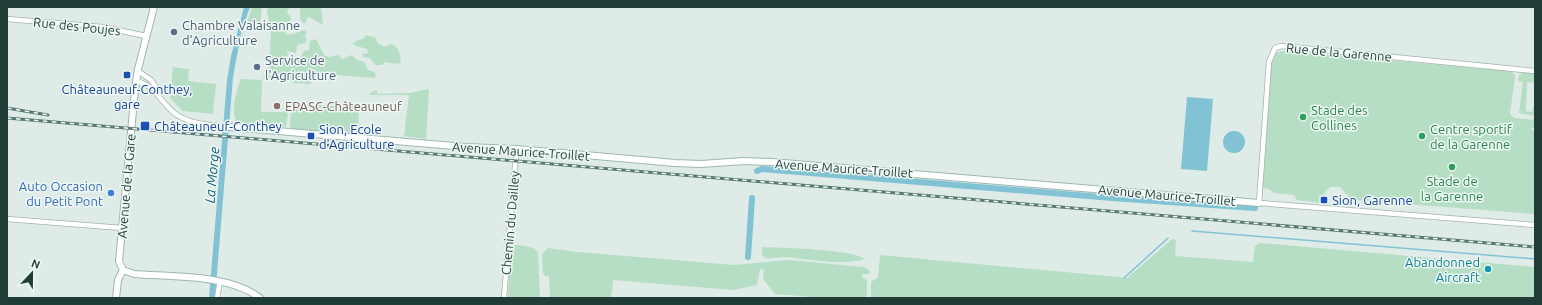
<svg xmlns="http://www.w3.org/2000/svg" width="1542" height="305" font-family="Ubuntu,sans-serif">
	<style>
		.green { fill: #b6dec4 }
		.water { fill: #82c2d5 }
		.lines { fill: none; stroke-linecap: round; stroke-linejoin: round }
		.stream { stroke: #82c2d5; stroke-width: 1.5 }
		.canal { stroke: #82c2d5; stroke-width: 6 }
		.street-casing { stroke: #a2b3af; stroke-width: 6 }
		.secondary-casing { stroke: #9db8b0; stroke-width: 8 }
		.street { stroke: #fff; stroke-width: 4.5 }
		.secondary { stroke: #fff; stroke-width: 6 }
		.rail-casing { stroke: #597872; stroke-width: 3 }
		.rail { stroke: #eff8f4; stroke-width: 1.5; stroke-dasharray: 4.5; stroke-linecap: butt }
		.service-dot { fill: #5c6f8a; stroke: #eff8f4; stroke-width: 1.5 }
		.transit-dot { fill: #1a4fb4; stroke: #eff8f4; stroke-width: 1.5 }
		.education-dot { fill: #8d6e63; stroke: #eff8f4; stroke-width: 1.5 }
		.leisure-dot { fill: #2e9e5b; stroke: #eff8f4; stroke-width: 1.5 }
		.shop-dot { fill: #3f7fe0; stroke: #eff8f4; stroke-width: 1.5 }
		.culture-dot { fill: #0f9aa8; stroke: #eff8f4; stroke-width: 1.5 }
		.labels { text-anchor: middle; dominant-baseline: central; stroke-width: 3; stroke-linejoin: round; paint-order: stroke }
		.service-label { font-size: 13px; fill: #4e5e75; stroke: #eff8f4; text-anchor: start }
		.street-label { font-size: 13px; fill: #1f3c37; stroke: #eff8f4 }
		.transit-label { font-size: 13px; fill: #164399; stroke: #eff8f4; text-anchor: start }
		.education-label { font-size: 13px; fill: #785e54; stroke: #eff8f4; text-anchor: start }
		.leisure-label { font-size: 13px; fill: #27864d; stroke: #eff8f4; text-anchor: start }
		.shop-label { font-size: 13px; fill: #366cbe; stroke: #eff8f4; text-anchor: end }
		.culture-label { font-size: 13px; fill: #0d838f; stroke: #eff8f4; text-anchor: end }
		.water-label { font-size: 14px; font-style: italic; fill: #15637c; stroke: #eff8f4 }
	</style>
	<rect width="100%" height="100%" fill="#dfebe7"/>
	<!-- green -->
	<path class="green" d="M 252,7 L 262,7 L 260,25 L 248,31 L 247,22 Z
		M 268,7 L 289,7 L 287,13 L 290,16 L 291,19 L 287,27 L 285,35 L 294,34 L 303,30 L 307,32 L 305,37 L 307,40 C 304,46 301,42 297,46 L 296,53 L 287,51 L 288,56 L 286,59 L 288,61 L 300,58 L 304,51 L 309,50 L 310,41 L 316,39 L 324,55 L 329,57 L 338,55 L 343,59 L 352,55 L 357,60 L 364,62 L 368,70 L 374,72 L 376,75 L 375,78 L 312,73 L 311,84 L 293,83 L 292,81 L 263,79 L 264,75 L 269,74 L 271,30 L 267,26 L 269,18 L 267,13 Z
		M 300,7 L 321,7 L 323,25 L 309,17 L 307,18 L 306,23 L 303,23 L 300,19 Z
		M 365,35 L 375,37 L 378,44 L 380,44 L 384,47 L 392,44 C 400,48 400,56 401,63 L 397,64 L 385,62 L 382,65 L 375,65 L 370,58 L 363,57 L 362,54 L 368,53 L 367,49 L 356,46 L 352,43 L 364,38 Z
		M 1282,51 L 1512,71 L 1515,76 L 1510,114 L 1514,118 L 1535,120 L 1535,128 L 1532,128 L 1531,130 L 1535,130 L 1535,214 L 1355,200 L 1350,198 L 1340,187 L 1330,187 L 1324,193 L 1321,203 L 1297,200 L 1294,195 L 1274,193 L 1269,189 L 1262,188 L 1270,62 L 1274,54 Z
		M 173,67 L 189,69 L 188,81 L 216,84 L 213,114 L 183,111 L 170,98 Z
		M 1524,72 L 1535,73 L 1535,83 L 1527,82 L 1526,111 L 1532,112 L 1533,107 L 1535,107 L 1535,116 L 1519,113 L 1523,82 L 1518,81 L 1519,75 Z
		M 241,79 L 262,80 L 261,112 L 288,112 L 286,126 L 282,127 L 246,124 L 236,121 C 231,109 236,91 241,79 Z
		M 429,89 L 426,139 L 404,136 L 409,95 L 369,95 L 371,92 L 377,90 L 377,94 L 409,93 Z
		M 293,104 L 357,107 L 359,109 L 358,133 L 354,135 L 294,130 L 290,127 L 291,105 Z
		M 1172,239 L 1176,240 L 1175,256 L 1253,262 L 1255,246 L 1260,243 L 1535,267 L 1535,298 L 871,298 L 871,282 L 878,277 L 880,255 L 1120,277 L 1127,278 Z
		M 515,245 C 523,246 534,245 538,253 L 540,298 L 508,298 L 510,248 Z
		M 762,247 C 784,248 851,249 865,259 C 841,266 809,259 784,257 C 777,257 771,259 765,258 L 762,255 Z
		M 548,248 L 577,252 L 734,265 L 788,260 L 864,267 L 870,271 L 869,274 L 862,274 L 862,277 L 867,280 L 867,296 L 866,298 L 825,298 L 775,294 L 763,279 L 764,270 L 760,269 L 757,285 L 733,290 L 613,280 L 611,298 L 550,298 L 549,276 L 545,276 L 543,273 L 542,254 Z"/>
	<!-- water -->
	<path class="water" d="M 244,7 L 250,7 L 242,29 L 233,77 L 215,298 L 209,298 L 227,80 L 231,56 Z
		M 1187,97 L 1213,99 L 1207,171 L 1181,169 Z
		M1223 142a11 11 0 1 1 22 0a11 11 0 1 1-22 0Z"/>
	<g class="lines">
		<!-- stream -->
		<path class="stream" d="M 1192,231 L 1535,259
			M 1124,278 L 1168,238"/>
		<!-- canal -->
		<path class="canal" d="M 757,171 L 762,169 L 1112,198 L 1255,208
			M 748,257 L 752,198"/>
		<defs>
			<path id="street" d="M 7,19 L 103,27 L 146,36
				M 138,71 L 151,80 L 159,92
				M 1535,71 L 1281,46 L 1275,48 L 1269,62 L 1259,203 L 1535,225
				M 136,81 C 156,86 159,100 173,112 C 189,125 210,125 230,127
				M 7,219 L 122,228
				M 217,298 L 220,281
				M 504,298 L 514,175 L 517,149"/>
			<path id="secondary" d="M 230,127 L 466,147 L 517,149 L 675,163 L 701,164 L 744,161 L 772,162 L 1259,203
				M 123,270 L 119,261 L 135,89 L 138,69 L 154,7
				M 123,270 L 134,274 C 172,277 229,274 260,298
				M 116,298 L 118,280 L 123,270"/>
		</defs>
		<!-- street casing -->
		<use href="#street" class="street-casing"/>
		<!-- secondary casing -->
		<use href="#secondary" class="secondary-casing"/>
		<!-- street -->
		<use href="#street" class="street"/>
		<!-- secondary -->
		<use href="#secondary" class="secondary"/>
		<defs>
			<path id="rail" d="M 7,108 L 48,115
				M 7,118 L 1535,247"/>
		</defs>
		<!-- rail casing -->
		<use href="#rail" class="rail-casing"/>
		<!-- rail -->
		<use href="#rail" class="rail"/>
	</g>
	<!-- markers -->
	<g class="service-dot">
		<circle cx="174" cy="32" r="4"/>
		<circle cx="257" cy="67" r="4"/>
	</g>
	<g class="transit-dot">
		<rect x="123" y="71" width="8" height="8" rx="2"/>
		<rect x="140" y="121" width="10" height="10" rx="2"/>
		<rect x="307" y="132" width="8" height="8" rx="2"/>
		<rect x="1320" y="196" width="8" height="8" rx="2"/>
	</g>
	<circle class="education-dot" cx="277" cy="106" r="4"/>
	<g class="leisure-dot">
		<circle cx="1303" cy="117" r="4"/>
		<circle cx="1422" cy="136" r="4"/>
		<circle cx="1452" cy="167" r="4"/>
	</g>
	<circle class="shop-dot" cx="111" cy="193" r="4"/>
	<circle class="culture-dot" cx="1488" cy="269" r="4"/>
	<g class="labels">
		<!-- service labels -->
		<g class="service-label">
			<text x="182" y="25">Chambre Valaisanne<tspan x="182" dy="15">d'Agriculture</tspan></text>
			<text x="265" y="60">Service de<tspan x="265" dy="15">l'Agriculture</tspan></text>
		</g>
		<!-- street labels -->
		<g class="street-label">
			<text transform="translate(77 26) rotate(6)">Rue des Poujes</text>
			<text transform="translate(1339 52) rotate(5)">Rue de la Garenne</text>
			<text transform="translate(521 151) rotate(4)">Avenue Maurice-Troillet</text>
			<text transform="translate(844 168) rotate(4)">Avenue Maurice-Troillet</text>
			<text transform="translate(126 186) rotate(-85)">Avenue de la Gare</text>
			<text transform="translate(1167 195) rotate(5)">Avenue Maurice-Troillet</text>
			<text transform="translate(510 223) rotate(-85)">Chemin du Dailley</text>
		</g>
		<!-- transit labels -->
		<g class="transit-label">
			<text x="127" y="89" text-anchor="middle">Châteauneuf-Conthey,<tspan x="127" dy="15">gare</tspan></text>
			<text x="154" y="126">Châteauneuf-Conthey</text>
			<text x="319" y="129">Sion, Ecole<tspan x="319" dy="15">d'Agriculture</tspan></text>
			<text x="1332" y="200">Sion, Garenne</text>
		</g>
		<!-- education labels -->
		<g class="education-label">
			<text x="285" y="106">EPASC-Châteauneuf</text>
		</g>
		<!-- leisure labels -->
		<g class="leisure-label">
			<text x="1311" y="110">Stade des<tspan x="1311" dy="15">Collines</tspan></text>
			<text x="1430" y="129">Centre sportif<tspan x="1430" dy="15">de la Garenne</tspan></text>
			<text x="1452" y="181" text-anchor="middle">Stade de<tspan x="1452" dy="15">la Garenne</tspan></text>
		</g>
		<!-- shop labels -->
		<g class="shop-label">
			<text x="103" y="186">Auto Occasion<tspan x="103" dy="15">du Petit Pont</tspan></text>
		</g>
		<!-- culture labels -->
		<g class="culture-label">
			<text x="1480" y="262">Abandonned<tspan x="1480" dy="15">Aircraft</tspan></text>
		</g>
		<!-- water labels -->
		<g class="water-label">
			<text transform="translate(212 175) rotate(-85)">La Morge</text>
		</g>
	</g>
	<!-- border -->
	<rect width="1542" height="305" fill="none" stroke="#1f3c37" stroke-width="16"/>
	<!-- north arrow -->
	<g transform="translate(32 273) rotate(22)" stroke="#eff8f4" stroke-width="3" paint-order="stroke">
	<path d="M0-3L7 15L0 10L-7 15Z" fill="#1f3c37"/>
	<text y="-6" font-size="11" font-weight="bold" text-anchor="middle" fill="#1f3c37">N</text>
	</g>
</svg>
